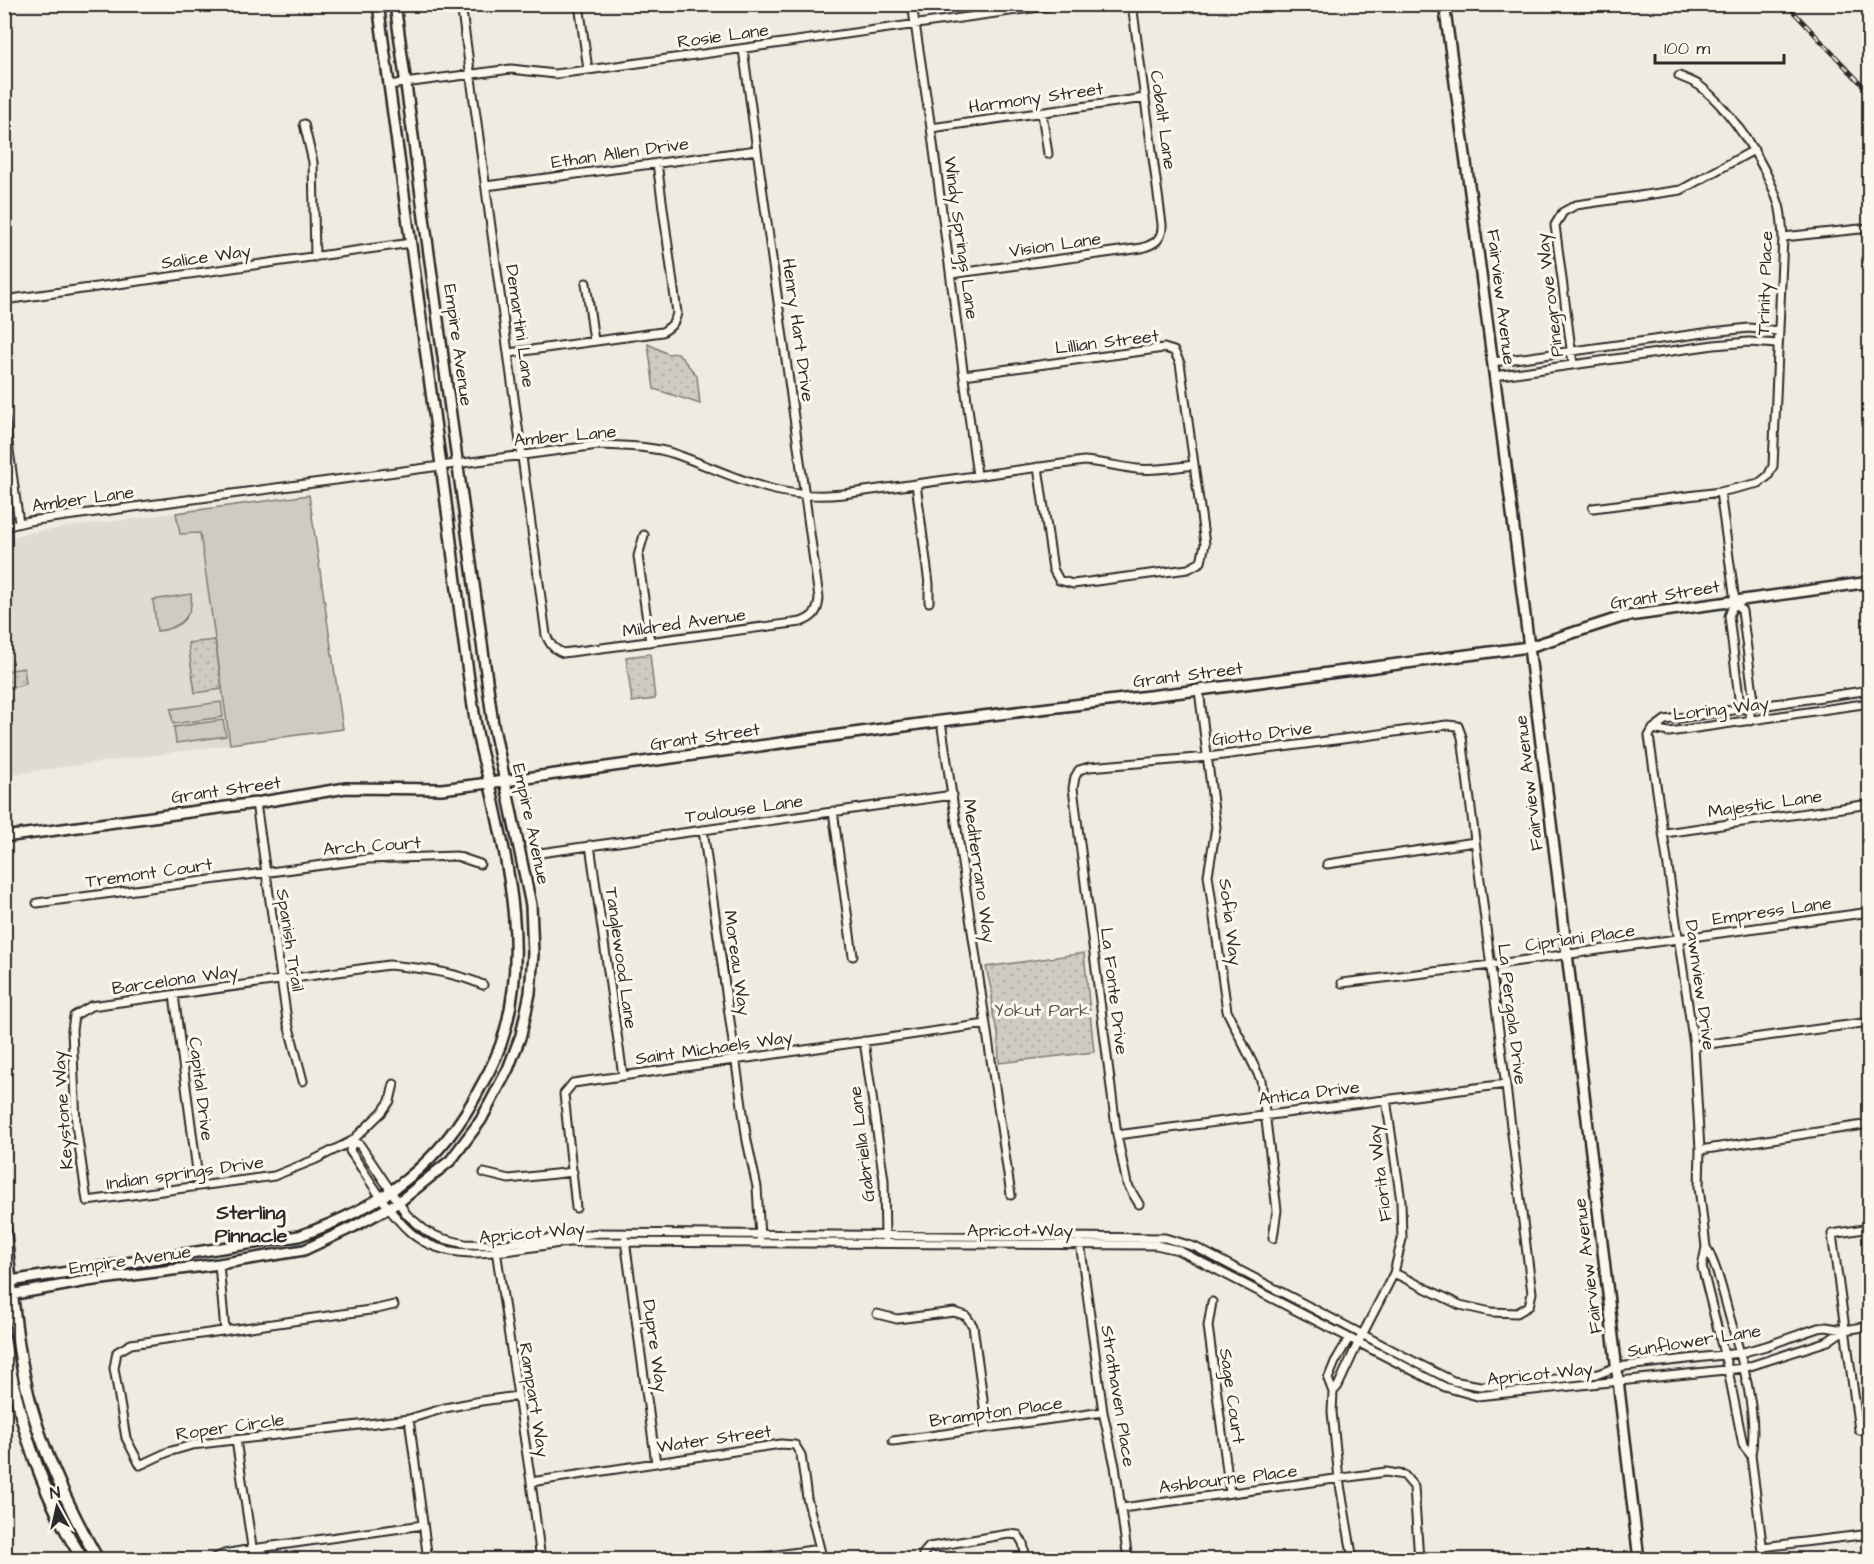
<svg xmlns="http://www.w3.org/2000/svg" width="1874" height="1564" font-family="'Architects Daughter',sans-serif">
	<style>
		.built { fill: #dedbd1 }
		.green { fill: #cecbc2; stroke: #7c7b76; stroke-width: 1.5 }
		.park { fill: url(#park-dots); stroke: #7c7b76; stroke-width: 1.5 }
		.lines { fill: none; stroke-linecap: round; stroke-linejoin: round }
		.minor-casing { stroke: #2b2b2b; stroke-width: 11 }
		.tertiary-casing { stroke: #2b2b2b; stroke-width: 14 }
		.secondary-casing { stroke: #2b2b2b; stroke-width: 15 }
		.minor { stroke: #fbf7ec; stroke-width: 7 }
		.tertiary { stroke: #fbf7ec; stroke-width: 9 }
		.secondary { stroke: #fbf7ec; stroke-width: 10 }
		.rail-casing { stroke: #2b2b2b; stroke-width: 4.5 }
		.rail { stroke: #fbf7ec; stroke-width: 2; stroke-dasharray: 7; stroke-linecap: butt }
		.labels { text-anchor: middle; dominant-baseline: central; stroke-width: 6; stroke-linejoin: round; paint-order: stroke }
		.street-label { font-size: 18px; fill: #2b2b2b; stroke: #fbf7ec }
		.park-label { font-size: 18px; fill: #545351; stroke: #fbf7ec }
		.neighbourhood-label { font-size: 20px; font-weight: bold; fill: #2b2b2b; stroke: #fbf7ec }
	</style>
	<defs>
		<pattern id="park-dots" width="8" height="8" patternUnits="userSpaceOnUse" patternTransform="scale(1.5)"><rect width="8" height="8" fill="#cecbc2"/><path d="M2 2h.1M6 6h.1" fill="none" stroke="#b1aea7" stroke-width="1.8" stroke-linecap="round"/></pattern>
	</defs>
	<rect width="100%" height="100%" fill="#eeebe0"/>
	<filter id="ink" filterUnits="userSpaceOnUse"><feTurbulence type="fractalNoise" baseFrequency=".0167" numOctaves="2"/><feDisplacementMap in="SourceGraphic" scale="12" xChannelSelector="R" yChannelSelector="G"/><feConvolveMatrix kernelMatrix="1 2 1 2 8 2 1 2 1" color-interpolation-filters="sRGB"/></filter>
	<g filter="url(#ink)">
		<!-- built -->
		<path class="built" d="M 309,495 L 343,729 L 5,775 L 4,539 L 34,532 Z"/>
		<!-- green -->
		<path class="green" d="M 309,495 L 343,729 L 230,744 L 200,533 L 180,534 L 176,513 Z
			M 191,594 C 194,617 179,629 157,631 L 153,600 Z
			M 221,702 L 223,717 L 173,724 L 171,709 Z
			M 223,720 L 226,736 L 176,743 L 174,727 Z"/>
		<!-- park -->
		<path class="park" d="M 648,344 L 668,354 L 678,353 L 697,376 L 700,404 L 654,389 Z
			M 215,640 L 222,689 L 195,693 L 188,643 Z
			M 650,654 L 655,699 L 632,702 L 626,657 Z
			M 24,668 L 26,683 L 19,686 L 5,688 L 5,671 Z
			M 1084,953 L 1094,1052 L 999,1063 L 998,1034 L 993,1015 L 992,993 L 986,967 Z"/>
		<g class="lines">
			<defs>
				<path id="minor" d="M 461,4 L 546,635 C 550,644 553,649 563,653 L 801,622 C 814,617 818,612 819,598 L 743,49
					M 579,4 L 588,70
					M 912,4 L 931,128 L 977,476
					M 389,85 L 511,69 L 555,74 L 588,70 L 1061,4
					M 1042,113 L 1048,154
					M 304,124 L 313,162 L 315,257
					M 931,128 L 1145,98
					M 486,186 L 757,150
					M 1783,237 L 1870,228
					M 951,274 L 1142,248 C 1155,244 1163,239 1162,224 L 1132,4
					M 586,283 L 594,341
					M 4,300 L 411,243
					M 509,353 L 662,332 C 671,327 675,323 677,313 L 657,163
					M 1493,362 L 1711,332 L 1749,328 L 1778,331
					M 1573,364 L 1555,225 L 1563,212 L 1576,205 L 1681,190 L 1754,150
					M 964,375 L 1164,348 L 1174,351 L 1180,363 L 1205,544 L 1201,562 L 1188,569 L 1073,584 L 1059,580 L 1053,569 L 1038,467
					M 1494,376 L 1714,345 L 1749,342 L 1778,344
					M 4,414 L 19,523
					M 916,484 L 929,584 L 929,602
					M 1720,492 L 1735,601 L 1742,611 L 1753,693 L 1749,708 L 1751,721
					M 1593,508 L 1720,492 L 1759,483 L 1768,476 L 1773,466 L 1783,237 C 1782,227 1782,215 1779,205 C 1767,166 1733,112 1700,86 C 1695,82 1686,79 1679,76
					M 4,527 L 29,521 L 598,445 C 623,446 651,446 675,454 C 737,476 774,501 843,494 L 1084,461 C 1102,462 1119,467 1137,469 C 1156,471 1175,467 1194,465
					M 644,535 L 638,556 L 650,642
					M 1735,601 L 1729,616 L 1739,698 L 1749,708
					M 1199,690 L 1216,827 L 1208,875 L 1227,1011 L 1261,1080 L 1277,1210 L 1273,1238
					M 941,721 L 1011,1195
					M 1653,729 L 1669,732 L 1870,703
					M 256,803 L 287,1020 L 303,1081
					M 833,811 L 853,956
					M 703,830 L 747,1141 L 757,1187 L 760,1237
					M 1665,833 L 1870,804
					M 590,845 L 623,1076
					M 540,853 L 953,795
					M 1327,864 L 1475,842
					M 37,903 L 368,859 L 456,856 L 480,864
					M 1342,983 L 1491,965 L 1870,912
					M 174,995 L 199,1186
					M 864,1041 L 884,1180 L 885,1238
					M 1694,1046 L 1870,1022
					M 394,1084 L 390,1101 L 382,1112 L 352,1141 L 314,1160 L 274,1176 L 87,1201 L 76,1125 L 72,1030 L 74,1016 L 91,1006 L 389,965 C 421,968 454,972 483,985
					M 1117,1135 L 1506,1084
					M 1700,1150 L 1870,1124
					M 484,1173 L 509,1179 L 573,1172
					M 1139,1204 L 1127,1184 L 1117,1135 L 1073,788 L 1075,777 L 1079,770 L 1089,767 L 1208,757 L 1447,725 L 1458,726 L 1462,737 L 1532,1293 L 1529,1306 L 1517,1313 L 1491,1312 L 1460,1305 L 1394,1273
					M 576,1208 L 564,1094 L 573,1083 L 986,1024
					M 1870,1228 L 1832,1234 L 1859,1430 L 1870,1429
					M 625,1240 L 656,1463
					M 1080,1242 L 1103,1412 L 1115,1466 L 1128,1560
					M 1706,1247 C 1718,1269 1723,1293 1730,1318 C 1741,1356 1759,1415 1751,1455 L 1764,1560
					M 496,1250 L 531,1482 L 541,1560
					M 219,1264 L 225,1331
					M 1212,1302 L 1208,1326 L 1230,1493
					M 394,1305 L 377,1309 L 131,1344 L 117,1352 L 114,1368 L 126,1438 L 140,1465 L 168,1452 L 192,1445 L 409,1419 L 445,1408 L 481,1401 L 518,1396
					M 877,1314 L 897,1319 L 954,1312 L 966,1316 L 973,1326 L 987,1428
					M 1844,1330 L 1828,1341 L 1744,1368 L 1477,1396 L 1445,1387 L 1178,1250 L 1156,1245 L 601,1242 C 590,1242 579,1242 569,1242 C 521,1247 451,1269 410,1232 C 386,1210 369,1178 350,1151 L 352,1141 L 360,1145 L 407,1215 L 427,1232 L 441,1238 L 465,1244 L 495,1245 L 600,1233 L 1165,1238 L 1195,1247 L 1417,1363 L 1453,1381 L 1480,1386 L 1495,1386 L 1598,1374 L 1617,1367 L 1740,1353 L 1766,1346 L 1818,1328 L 1826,1327 L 1844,1330 L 1870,1326
					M 1349,1338 L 1335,1362 L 1328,1379 L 1333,1392 L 1332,1412 L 1339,1479 L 1353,1560
					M 1333,1392 L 1338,1386 L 1358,1343 L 1394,1273 L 1402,1239 L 1401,1201 L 1386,1099
					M 409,1419 L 428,1560
					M 236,1440 L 254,1560
					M 893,1441 L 1103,1412
					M 1751,1455 L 1743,1445 L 1728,1370 L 1702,1267 L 1706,1247 L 1699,1187 L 1700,1150 L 1694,1046 L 1649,736 L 1653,729 L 1665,720 L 1870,690
					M 531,1482 L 781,1444 L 795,1445 L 801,1455 L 807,1498 L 820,1549
					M 1122,1508 L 1386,1472 L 1404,1475 L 1414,1487 L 1419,1560
					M 1763,1547 L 1870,1534
					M 210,1560 L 224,1554 L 252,1549 L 423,1525
					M 741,1560 L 820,1549 L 822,1560
					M 923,1560 L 923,1554 L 929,1547 L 1009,1534 L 1018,1535 L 1023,1543 L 1026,1560"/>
				<path id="tertiary" d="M 1444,4 C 1485,293 1521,582 1557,871 C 1585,1101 1613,1330 1639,1560
					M 4,837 L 256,803 L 346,788 L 442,789 L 519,779 L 941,721 L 1199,690 L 1529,647 L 1622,617 L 1870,582
					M 4,1282 L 299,1236 C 382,1207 441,1165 481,1086 C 491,1069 500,1050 505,1031 C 528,948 508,866 490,785 C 485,765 479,746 476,726 C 462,639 453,552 441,465 C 421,312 399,158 378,4
					M 4,1296 L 87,1281 L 219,1264 L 304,1250 L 353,1227 L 399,1202 L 451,1160 L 481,1120 L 508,1069 L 521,1035 L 530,993 L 533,954 L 531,905 L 493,724 L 395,4"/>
				<path id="secondary" d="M 4,1223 C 12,1285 15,1349 32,1409 C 47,1462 71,1512 98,1560
					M 4,1339 C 18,1417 40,1492 83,1560"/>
			</defs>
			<!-- minor casing -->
			<use href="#minor" class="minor-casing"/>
			<!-- tertiary casing -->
			<use href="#tertiary" class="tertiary-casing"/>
			<!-- secondary casing -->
			<use href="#secondary" class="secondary-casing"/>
			<!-- minor -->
			<use href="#minor" class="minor"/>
			<!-- tertiary -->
			<use href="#tertiary" class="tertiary"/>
			<!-- secondary -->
			<use href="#secondary" class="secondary"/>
			<defs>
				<path id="rail" d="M 1786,4 L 1870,93"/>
			</defs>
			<!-- rail casing -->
			<use href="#rail" class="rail-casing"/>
			<!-- rail -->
			<use href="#rail" class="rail"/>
		</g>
	</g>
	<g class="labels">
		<!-- street labels -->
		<g class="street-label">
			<text transform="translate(723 36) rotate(-8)">Rosie Lane</text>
			<text transform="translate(1036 98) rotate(-8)">Harmony Street</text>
			<text transform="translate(1163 120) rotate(82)">Cobalt Lane</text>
			<text transform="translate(620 153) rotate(-8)">Ethan Allen Drive</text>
			<text transform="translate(961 238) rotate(82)">Windy Springs Lane</text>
			<text transform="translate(1055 245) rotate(-8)">Vision Lane</text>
			<text transform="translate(206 257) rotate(-8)">Salice Way</text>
			<text transform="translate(1765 283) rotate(-88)">Trinity Place</text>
			<text transform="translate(1550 295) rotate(-97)">Pinegrove Way</text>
			<text transform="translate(1501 297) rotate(83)">Fairview Avenue</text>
			<text transform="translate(520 326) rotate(82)">Demartini Lane</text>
			<text transform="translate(798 330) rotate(82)">Henry Hart Drive</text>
			<text transform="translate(1107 342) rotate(-7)">Lillian Street</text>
			<text transform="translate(458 345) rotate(82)">Empire Avenue</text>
			<text transform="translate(565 436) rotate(-5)">Amber Lane</text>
			<text transform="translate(83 499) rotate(-8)">Amber Lane</text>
			<text transform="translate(1665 595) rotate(-9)">Grant Street</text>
			<text transform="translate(684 623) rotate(-8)">Mildred Avenue</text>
			<text transform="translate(1188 675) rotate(-7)">Grant Street</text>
			<text transform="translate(1721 709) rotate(-7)">Loring Way</text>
			<text transform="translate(1262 734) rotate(-7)">Giotto Drive</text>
			<text transform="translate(705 737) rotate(-8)">Grant Street</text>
			<text transform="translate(1529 783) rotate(-97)">Fairview Avenue</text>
			<text transform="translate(226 790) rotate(-8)">Grant Street</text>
			<text transform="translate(1765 804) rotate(-8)">Majestic Lane</text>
			<text transform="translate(744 809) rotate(-8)">Toulouse Lane</text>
			<text transform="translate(531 824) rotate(78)">Empire Avenue</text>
			<text transform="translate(372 846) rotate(-4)">Arch Court</text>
			<text transform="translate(979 871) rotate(82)">Mediterrano Way</text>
			<text transform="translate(149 873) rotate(-8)">Tremont Court</text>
			<text transform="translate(1772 911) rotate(-8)">Empress Lane</text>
			<text transform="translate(1230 922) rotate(83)">Sofia Way</text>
			<text transform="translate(1580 938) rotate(-8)">Cipriani Place</text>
			<text transform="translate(290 940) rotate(81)">Spanish Trail</text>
			<text transform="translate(621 958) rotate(82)">Tanglewood Lane</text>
			<text transform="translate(737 963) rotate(82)">Moreau Way</text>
			<text transform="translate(175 980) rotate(-8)">Barcelona Way</text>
			<text transform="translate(1700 985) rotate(82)">Dawnview Drive</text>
			<text transform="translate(1114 991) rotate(83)">La Fonte Drive</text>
			<text transform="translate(1512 1014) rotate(83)">La Pergola Drive</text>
			<text transform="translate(714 1048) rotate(-8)">Saint Michaels Way</text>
			<text transform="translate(201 1089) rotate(83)">Capital Drive</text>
			<text transform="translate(1309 1093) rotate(-7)">Antica Drive</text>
			<text transform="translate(63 1110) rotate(-94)">Keystone Way</text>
			<text transform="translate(862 1144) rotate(-97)">Gabriella Lane</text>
			<text transform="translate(185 1173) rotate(-8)">Indian springs Drive</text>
			<text transform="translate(1380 1173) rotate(-97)">Fiorita Way</text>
			<text x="1020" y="1230">Apricot Way</text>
			<text transform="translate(532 1233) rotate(-5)">Apricot Way</text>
			<text transform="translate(130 1260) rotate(-8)">Empire Avenue</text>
			<text transform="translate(1588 1266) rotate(-97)">Fairview Avenue</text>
			<text transform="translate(1694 1341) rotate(-9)">Sunflower Lane</text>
			<text transform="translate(655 1346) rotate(82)">Dupre Way</text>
			<text transform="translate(1540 1374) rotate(-6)">Apricot Way</text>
			<text transform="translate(1118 1396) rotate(81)">Strathaven Place</text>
			<text transform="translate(1232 1396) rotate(82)">Sage Court</text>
			<text transform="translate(534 1400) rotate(81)">Rampart Way</text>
			<text transform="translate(996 1412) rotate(-8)">Brampton Place</text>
			<text transform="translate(230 1427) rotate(-8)">Roper Circle</text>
			<text transform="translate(714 1439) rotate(-8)">Water Street</text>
			<text transform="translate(1228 1479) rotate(-7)">Ashbourne Place</text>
		</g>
		<!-- park labels -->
		<g class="park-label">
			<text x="1042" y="1010">Yokut Park</text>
		</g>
		<!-- neighbourhood labels -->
		<g class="neighbourhood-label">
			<text x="251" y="1213">Sterling<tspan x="251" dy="23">Pinnacle</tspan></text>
		</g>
	</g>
	<!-- margin -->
	<rect width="1874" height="1564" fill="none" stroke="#fbf7ec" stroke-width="24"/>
	<rect x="12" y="12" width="1850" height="1540" fill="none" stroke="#2b2b2b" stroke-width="2" filter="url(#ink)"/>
	<!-- north arrow -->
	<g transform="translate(57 1507) rotate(352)" stroke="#fbf7ec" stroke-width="4.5" paint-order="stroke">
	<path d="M0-4.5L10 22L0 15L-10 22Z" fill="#2b2b2b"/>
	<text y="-9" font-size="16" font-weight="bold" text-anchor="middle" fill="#2b2b2b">N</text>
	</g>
	<!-- scale -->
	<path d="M1655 54v9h129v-9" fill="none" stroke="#2b2b2b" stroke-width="3"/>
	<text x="1664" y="54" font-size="18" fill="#2b2b2b" stroke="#fbf7ec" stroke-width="4.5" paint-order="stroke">100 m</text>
</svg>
